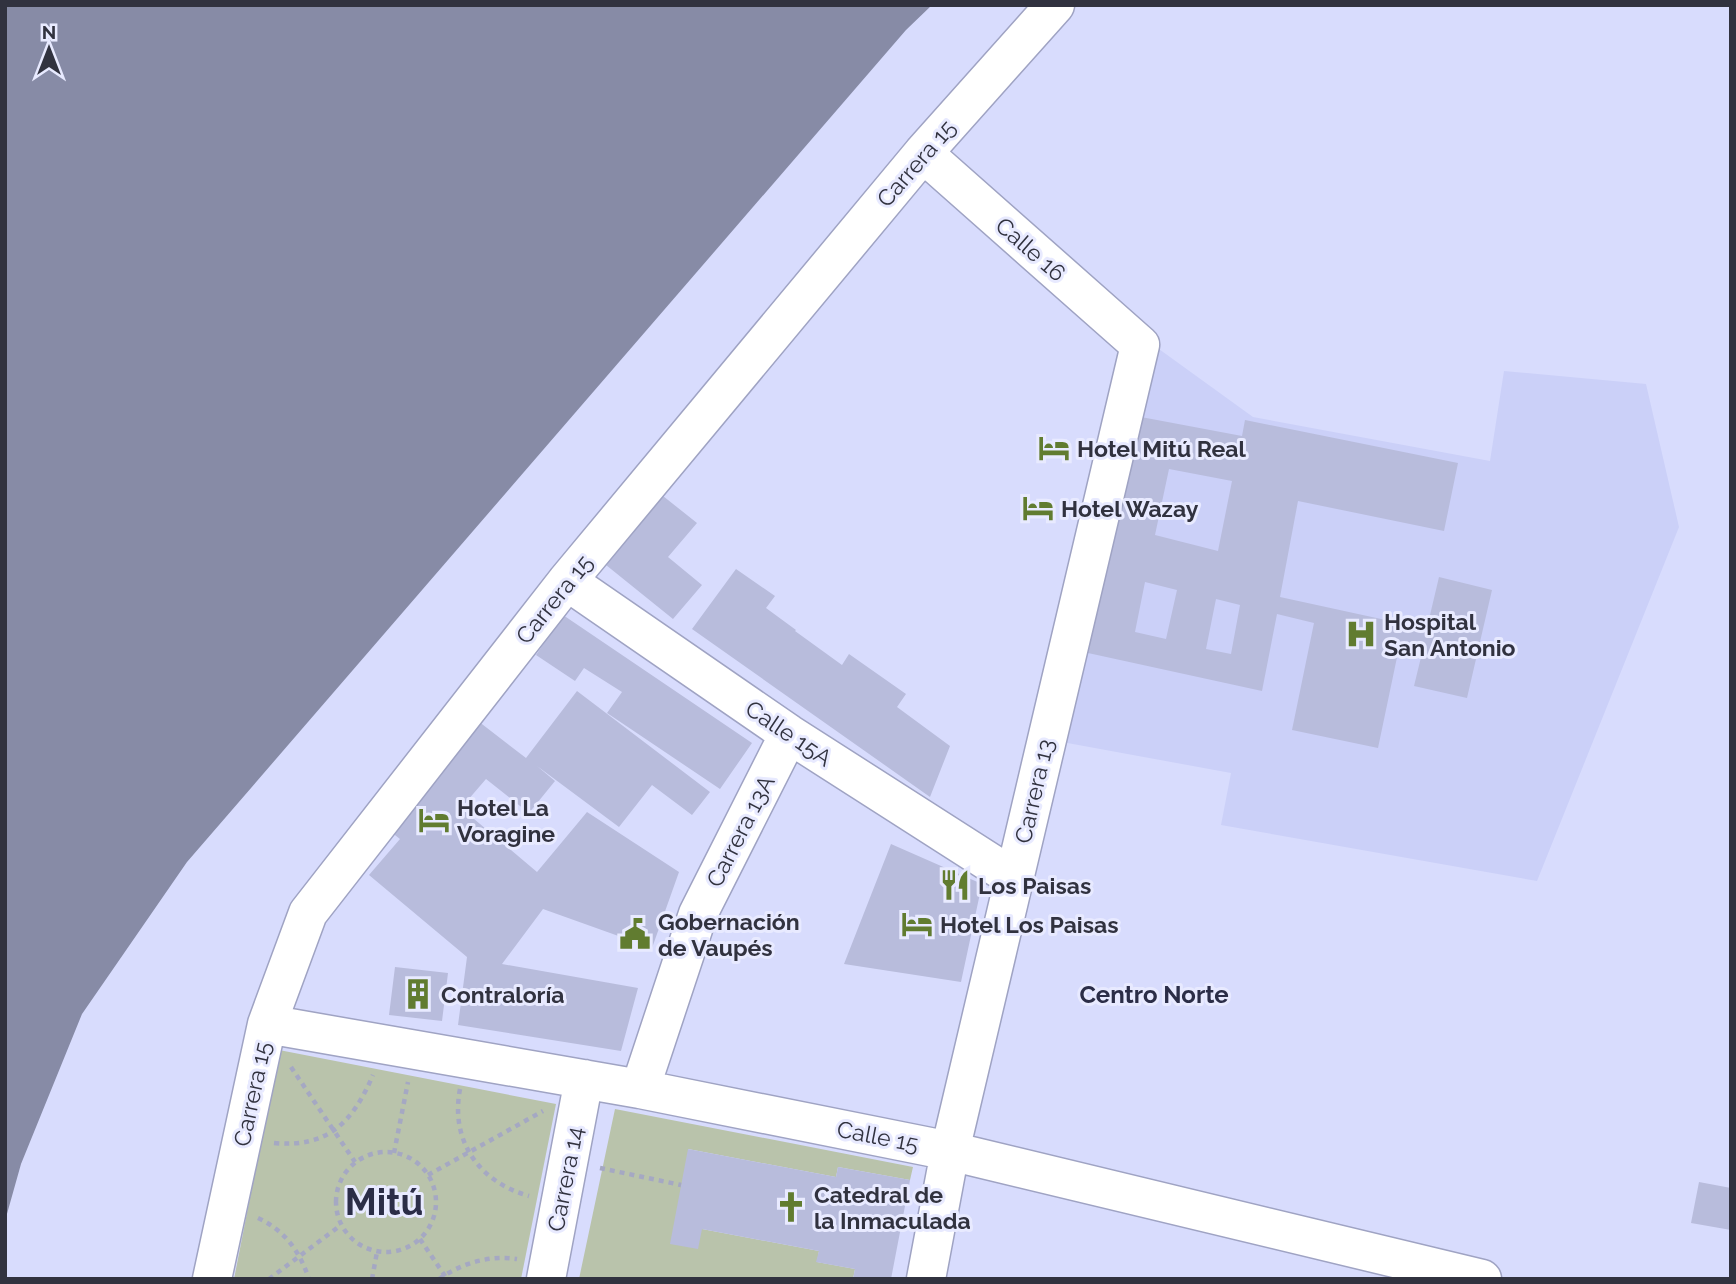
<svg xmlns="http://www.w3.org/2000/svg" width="1736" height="1284" font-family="Raleway,sans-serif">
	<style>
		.built { fill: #cbd0f8 }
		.green { fill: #b9c3ab }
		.water { fill: #878ba6 }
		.building { fill: #b8bcdc; fill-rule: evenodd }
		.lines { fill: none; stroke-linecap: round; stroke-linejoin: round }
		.minor-casing { stroke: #9fa3c3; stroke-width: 41 }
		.path { stroke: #a5a8c3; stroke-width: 4.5; stroke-dasharray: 5 5; stroke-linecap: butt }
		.minor { stroke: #fff; stroke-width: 38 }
		.labels { text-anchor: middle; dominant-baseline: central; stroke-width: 6; stroke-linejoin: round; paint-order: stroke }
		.street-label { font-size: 23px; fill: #31323f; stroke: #e8eaff }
		.poi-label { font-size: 23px; font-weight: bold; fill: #31323f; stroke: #e8eaff; text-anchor: start }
		.neighbourhood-label { font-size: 24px; font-weight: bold; fill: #2b2d47; stroke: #e8eaff }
		.town-label { font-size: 37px; font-weight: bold; fill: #2b2d47; stroke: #e8eaff }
	</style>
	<rect width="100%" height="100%" fill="#d8dcfd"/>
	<!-- built -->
	<path class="built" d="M 1152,344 L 1253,417 L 1490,461 L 1504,371 L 1646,384 L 1679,527 L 1537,881 L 1221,825 L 1231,773 L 1062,742 Z"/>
	<!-- green -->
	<path class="green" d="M 279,1050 L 556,1104 L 521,1279 L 234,1279 Z
		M 615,1109 L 913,1167 L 910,1180 L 838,1167 L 836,1177 L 688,1149 L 702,1229 L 819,1251 L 817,1262 L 855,1269 L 853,1279 L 579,1279 Z"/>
	<!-- water -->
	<path class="water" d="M 5,5 L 932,5 L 906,30 L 187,862 L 82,1014 L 21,1164 L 5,1221 Z"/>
	<!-- building -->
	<path class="building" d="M 1141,417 L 1242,436 L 1245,420 L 1458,463 L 1444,531 L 1298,501 L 1280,597 L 1404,624 L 1404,627 L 1426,632 L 1439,577 L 1492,590 L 1467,698 L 1414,686 L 1423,649 L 1400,643 L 1378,748 L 1292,730 L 1314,623 L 1277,614 L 1262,691 L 1088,653 L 1130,451 ZM 1169,469 L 1232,481 L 1218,551 L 1155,535 ZM 1145,582 L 1177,590 L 1166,639 L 1135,632 ZM 1216,599 L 1240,605 L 1231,654 L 1206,649 Z
		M 663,496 L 697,523 L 668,557 L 702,585 L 673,619 L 606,565 Z
		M 736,569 L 775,596 L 766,608 L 796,630 L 795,631 L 842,665 L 849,654 L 906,694 L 897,707 L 950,746 L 930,797 L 692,629 Z
		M 563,615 L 752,743 L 720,789 L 607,713 L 622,692 L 584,668 L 575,681 L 536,655 Z
		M 577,691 L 710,792 L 692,815 L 652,785 L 619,827 L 537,766 L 555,781 L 529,813 L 486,779 L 461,808 L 537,872 L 587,812 L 679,872 L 652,948 L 543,909 L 502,964 L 638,988 L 621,1051 L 458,1025 L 467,957 L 369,875 L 400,839 L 386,828 L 478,721 L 526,758 Z
		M 891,844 L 982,884 L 961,982 L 844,964 Z
		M 395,967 L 448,973 L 442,1021 L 389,1015 Z
		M 688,1149 L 836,1177 L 838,1167 L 910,1180 L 891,1279 L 853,1279 L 855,1269 L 816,1262 L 819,1251 L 702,1229 L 698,1249 L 670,1244 Z
		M 1699,1182 L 1731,1188 L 1731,1230 L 1691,1223 Z"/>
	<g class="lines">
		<defs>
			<path id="minor" d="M 923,153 L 1140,345 L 950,1151 L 926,1279
				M 567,581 L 789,734 L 1014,878
				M 267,1024 L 640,1089 L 950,1151 L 1482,1279
				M 640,1089 L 698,914 L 789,734
				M 212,1279 L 267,1024 L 308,913 L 567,581 L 923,153 L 1055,5
				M 546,1279 L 584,1079"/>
		</defs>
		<!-- minor casing -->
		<use href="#minor" class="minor-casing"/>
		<!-- path -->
		<path class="path" d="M 291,1067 L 355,1162
			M 460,1089 C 450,1141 479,1182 529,1196
			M 274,1143 C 328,1148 353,1122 373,1075
			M336 1202a50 50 0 1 1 100 0a50 50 0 1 1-100 0Z
			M 394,1153 L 408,1082
			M 600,1168 L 681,1185
			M 428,1175 L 543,1111
			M 258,1218 C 285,1231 299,1250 309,1279
			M 420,1239 L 447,1279
			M 269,1279 L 341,1225
			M 372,1279 L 377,1252
			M 439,1279 C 462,1263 489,1255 517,1259"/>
		<!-- minor -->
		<use href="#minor" class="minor"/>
	</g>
	<!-- icons -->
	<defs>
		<symbol id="hotel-bare" viewBox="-9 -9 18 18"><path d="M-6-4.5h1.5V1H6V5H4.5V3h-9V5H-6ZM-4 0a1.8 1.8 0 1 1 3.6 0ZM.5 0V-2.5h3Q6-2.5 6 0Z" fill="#617c30" stroke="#e8eaff" stroke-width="2.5" paint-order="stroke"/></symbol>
		<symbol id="hospital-bare" viewBox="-9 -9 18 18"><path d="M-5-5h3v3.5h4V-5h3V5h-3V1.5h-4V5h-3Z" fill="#617c30" stroke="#e8eaff" stroke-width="2.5" paint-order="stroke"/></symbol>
		<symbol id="restaurant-bare" viewBox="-9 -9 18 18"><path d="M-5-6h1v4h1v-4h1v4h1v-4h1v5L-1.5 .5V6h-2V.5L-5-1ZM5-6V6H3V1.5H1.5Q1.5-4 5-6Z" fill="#617c30" stroke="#e8eaff" stroke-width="2.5" paint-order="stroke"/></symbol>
		<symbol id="civic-bare" viewBox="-9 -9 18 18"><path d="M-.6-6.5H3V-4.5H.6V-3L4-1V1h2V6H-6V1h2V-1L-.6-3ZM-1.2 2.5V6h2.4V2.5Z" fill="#617c30" stroke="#e8eaff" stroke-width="2.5" paint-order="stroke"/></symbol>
		<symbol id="building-bare" viewBox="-9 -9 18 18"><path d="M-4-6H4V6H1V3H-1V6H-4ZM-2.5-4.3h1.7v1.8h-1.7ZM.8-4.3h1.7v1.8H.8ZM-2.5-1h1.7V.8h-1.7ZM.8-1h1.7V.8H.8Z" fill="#617c30" stroke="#e8eaff" stroke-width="2.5" paint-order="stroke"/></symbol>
		<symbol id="church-bare" viewBox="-9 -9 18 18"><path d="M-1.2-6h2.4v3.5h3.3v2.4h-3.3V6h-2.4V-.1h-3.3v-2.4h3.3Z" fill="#617c30" stroke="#e8eaff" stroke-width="2.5" paint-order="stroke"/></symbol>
	</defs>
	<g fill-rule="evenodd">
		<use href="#hotel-bare" x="1032" y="426" width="44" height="44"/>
		<use href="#hotel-bare" x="1016" y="486" width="44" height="44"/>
		<use href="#hospital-bare" x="1339" y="612" width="44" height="44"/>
		<use href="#hotel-bare" x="412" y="798" width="44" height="44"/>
		<use href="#restaurant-bare" x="933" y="863" width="44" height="44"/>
		<use href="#hotel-bare" x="895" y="902" width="44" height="44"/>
		<use href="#civic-bare" x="613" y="912" width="44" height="44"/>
		<use href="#building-bare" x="396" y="972" width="44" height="44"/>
		<use href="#church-bare" x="769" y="1185" width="44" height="44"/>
	</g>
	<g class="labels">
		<!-- street labels -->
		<g class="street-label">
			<text transform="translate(916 163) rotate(-49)">Carrera 15</text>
			<text transform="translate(1031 249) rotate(41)">Calle 16</text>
			<text transform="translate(554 599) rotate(-51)">Carrera 15</text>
			<text transform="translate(789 733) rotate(34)">Calle 15A</text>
			<text transform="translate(1034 791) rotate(-77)">Carrera 13</text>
			<text transform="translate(740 831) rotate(-63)">Carrera 13A</text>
			<text transform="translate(252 1094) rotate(-78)">Carrera 15</text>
			<text transform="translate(878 1136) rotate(11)">Calle 15</text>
			<text transform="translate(565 1179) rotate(-79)">Carrera 14</text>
		</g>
		<!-- poi labels -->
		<g class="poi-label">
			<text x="1077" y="448">Hotel Mitú Real</text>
			<text x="1061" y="508">Hotel Wazay</text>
			<text x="1384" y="621">Hospital<tspan x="1384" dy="26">San Antonio</tspan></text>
			<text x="457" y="807">Hotel La<tspan x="457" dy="26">Voragine</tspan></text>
			<text x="978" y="885">Los Paisas</text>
			<text x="658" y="921">Gobernación<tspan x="658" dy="26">de Vaupés</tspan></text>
			<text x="940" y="924">Hotel Los Paisas</text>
			<text x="441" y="994">Contraloría</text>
			<text x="814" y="1194">Catedral de<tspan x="814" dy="26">la Inmaculada</tspan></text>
		</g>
		<!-- neighbourhood labels -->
		<g class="neighbourhood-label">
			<text x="1154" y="994">Centro Norte</text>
		</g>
		<!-- town labels -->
		<g class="town-label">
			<text x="384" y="1202">Mitú</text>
		</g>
	</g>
	<!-- border -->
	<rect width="1736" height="1284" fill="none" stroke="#31323f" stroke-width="14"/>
	<!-- north arrow -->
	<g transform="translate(49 49)" stroke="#e8eaff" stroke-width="5" paint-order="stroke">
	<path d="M0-5L12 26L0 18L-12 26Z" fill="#31323f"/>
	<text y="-10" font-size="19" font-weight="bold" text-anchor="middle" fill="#31323f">N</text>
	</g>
</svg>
